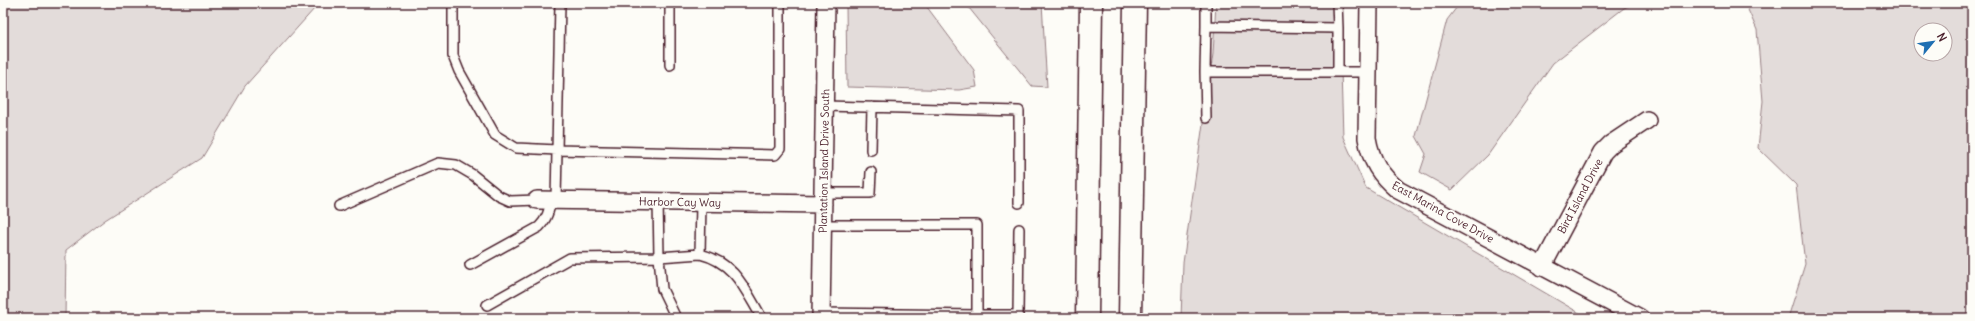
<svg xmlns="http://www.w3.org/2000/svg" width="1975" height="321" font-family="Delius,sans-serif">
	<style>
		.green { fill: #e3dcda; stroke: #967e82; fill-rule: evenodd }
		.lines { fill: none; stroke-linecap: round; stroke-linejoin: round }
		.lane-casing { stroke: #4a1f2b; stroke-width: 12 }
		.street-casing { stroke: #4a1f2b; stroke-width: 20 }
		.primary-casing { stroke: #4a1f2b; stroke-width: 25 }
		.lane { stroke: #fdfcf7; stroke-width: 9 }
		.street { stroke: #fdfcf7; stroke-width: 17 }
		.primary { stroke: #fdfcf7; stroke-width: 22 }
		.labels { text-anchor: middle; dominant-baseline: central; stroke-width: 4; stroke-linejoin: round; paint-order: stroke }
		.street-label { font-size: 11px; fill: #4a1f2b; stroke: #fdfcf7 }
	</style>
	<rect width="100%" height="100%" fill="#fdfcf7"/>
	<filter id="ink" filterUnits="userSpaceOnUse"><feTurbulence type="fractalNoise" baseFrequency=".025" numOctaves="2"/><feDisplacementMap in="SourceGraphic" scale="8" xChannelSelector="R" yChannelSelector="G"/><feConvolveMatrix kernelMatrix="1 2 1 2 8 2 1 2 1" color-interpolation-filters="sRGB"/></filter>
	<g filter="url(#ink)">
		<!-- green -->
		<path class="green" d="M 3,3 L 323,3 L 315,8 L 245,86 L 202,158 L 105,220 L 66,250 L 65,318 L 3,318 Z
			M 846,3 L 924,3 L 974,70 L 977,87 L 959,90 L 847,87 Z
			M 965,3 L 1042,3 L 1047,87 L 1032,86 Z
			M 1216,3 L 1339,3 L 1343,137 L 1366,188 L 1588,318 L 1181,318 L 1183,263 L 1213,54 Z
			M 1460,3 L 1635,3 L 1624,8 L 1553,63 L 1488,155 L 1452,190 L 1420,172 L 1426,154 L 1416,136 L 1447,20 Z
			M 1745,3 L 1972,3 L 1972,318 L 1788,318 L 1805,264 L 1796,185 L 1758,148 L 1763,101 L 1757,30 ZM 1921,30 L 1945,30 L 1945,54 L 1921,54 Z"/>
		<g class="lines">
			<defs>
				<path id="lane" d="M 453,3 L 453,56 L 459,71 L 495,135 L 516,148 L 557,150 L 775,155 L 780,149 L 780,3
					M 1337,3 L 1338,28
					M 1206,26 L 1206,3
					M 670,65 L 670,3
					M 1205,72 L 1206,118
					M 1338,72 L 1338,28 L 1206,26 L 1205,72 L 1368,72
					M 825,106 L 1019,111 L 1019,203
					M 871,150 L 872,107
					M 823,193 L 870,193 L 871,172
					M 556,200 L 560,3
					M 658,201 L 659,257 L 700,254 L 701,202
					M 339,206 L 438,163 L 456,165 L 473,175 L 499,196 L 510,201 L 537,200
					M 823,225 L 977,225 L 977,315 L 1018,315 L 1019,229
					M 700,254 C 736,263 745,290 762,318
					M 470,265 L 539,227 C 547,219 549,211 551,200
					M 487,305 L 570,258 L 659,257 L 662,289 L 676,318
					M 821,313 L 977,315"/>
				<path id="street" d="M 1369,3 L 1367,138 C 1371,161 1380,175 1398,190 L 1640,318
					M 537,200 L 823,204
					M 1542,267 L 1603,152 L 1611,144 L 1647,120
					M 821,318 L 826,3"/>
				<path id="primary" d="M 1087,318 L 1091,3
					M 1130,318 L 1135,3"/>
			</defs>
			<!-- lane casing -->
			<use href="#lane" class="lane-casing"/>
			<!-- street casing -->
			<use href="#street" class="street-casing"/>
			<!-- primary casing -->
			<use href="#primary" class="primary-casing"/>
			<!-- lane -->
			<use href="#lane" class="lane"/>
			<!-- street -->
			<use href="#street" class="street"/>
			<!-- primary -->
			<use href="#primary" class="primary"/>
		</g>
	</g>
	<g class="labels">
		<!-- street labels -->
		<g class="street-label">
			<text transform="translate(824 161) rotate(-89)">Plantation Island Drive South</text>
			<text transform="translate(1580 196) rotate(-62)">Bird Island Drive</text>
			<text transform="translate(680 202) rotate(1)">Harbor Cay Way</text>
			<text transform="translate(1443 212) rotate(29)">East Marina Cove Drive</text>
		</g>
	</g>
	<!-- margin -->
	<rect width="1975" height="321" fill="none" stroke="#fdfcf7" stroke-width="16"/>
	<rect x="8" y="8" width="1959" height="305" fill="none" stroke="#4a1f2b" stroke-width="1.5" filter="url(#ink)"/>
	<!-- north arrow -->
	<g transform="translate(1933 42) rotate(61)"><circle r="19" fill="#fdfcf7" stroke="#b5a4a5"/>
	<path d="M0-3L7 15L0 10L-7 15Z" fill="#1f6fb2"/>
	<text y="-6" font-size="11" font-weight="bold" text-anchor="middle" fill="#4a1f2b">N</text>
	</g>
</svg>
